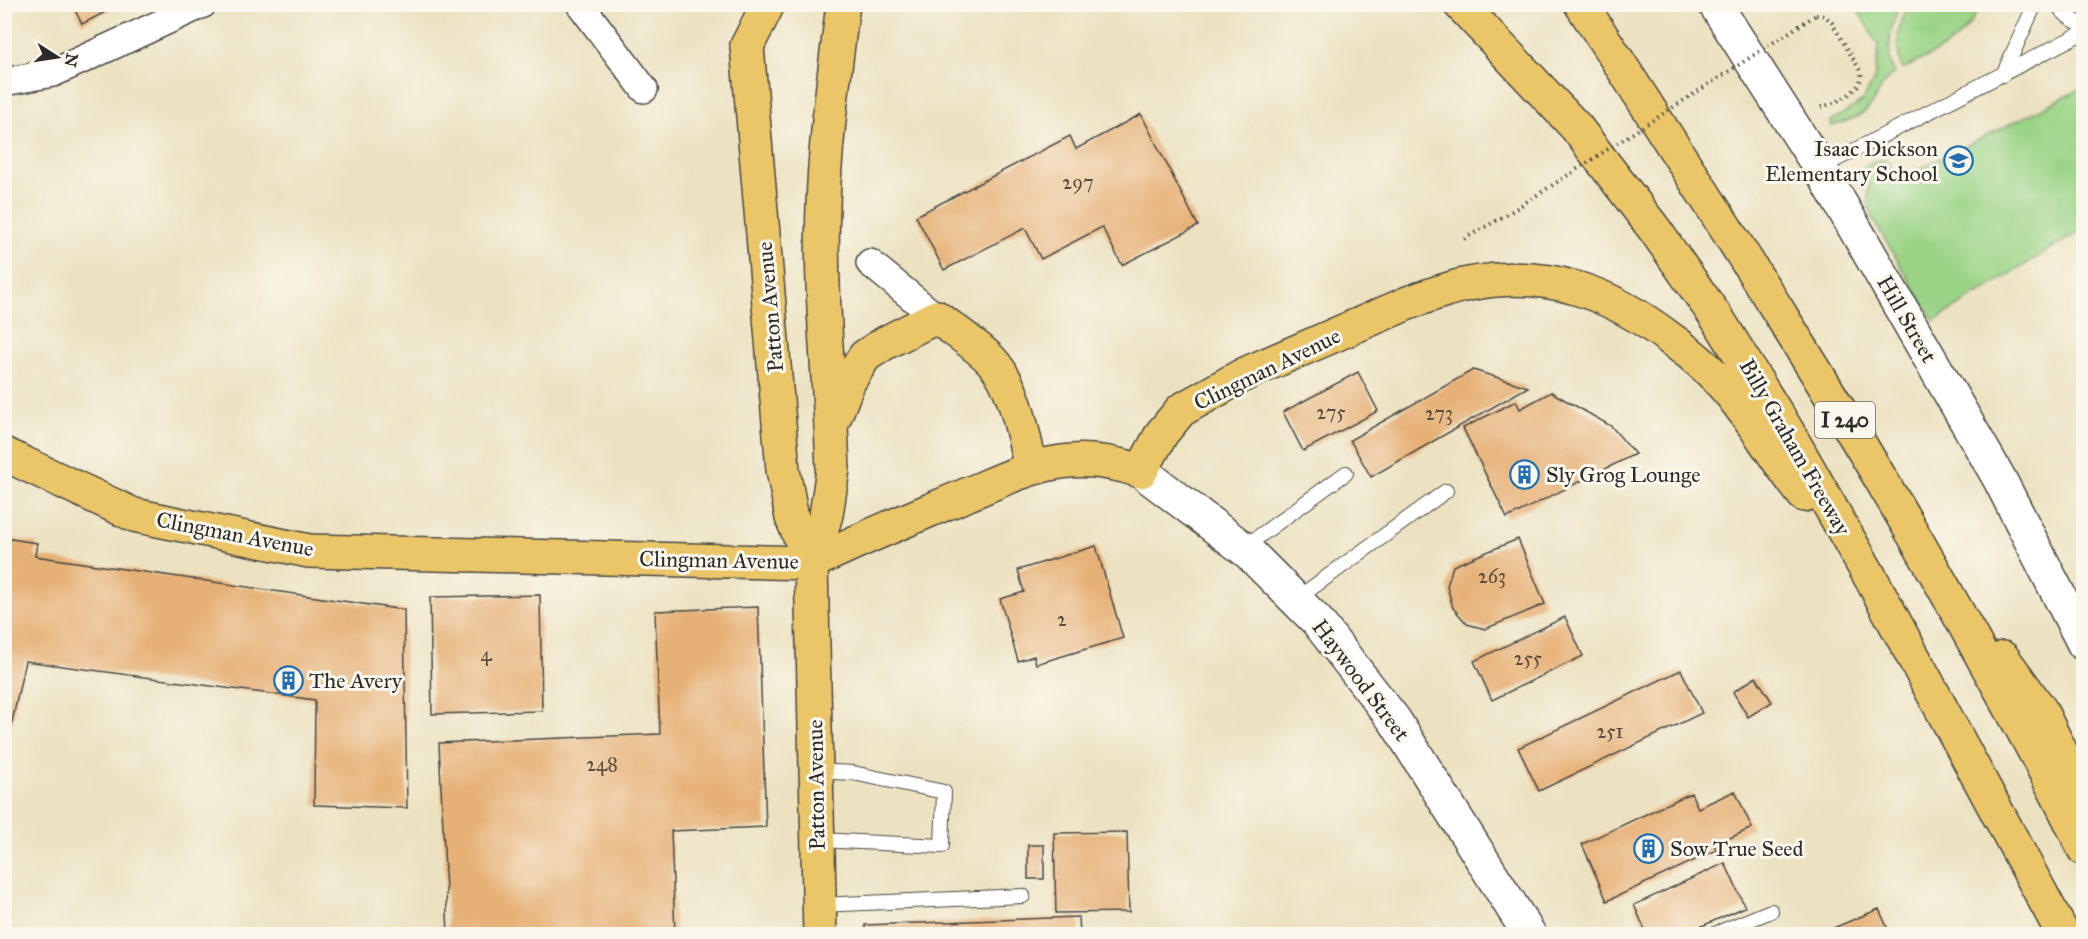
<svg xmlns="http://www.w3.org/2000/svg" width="2088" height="939" font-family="'IM FELL Great Primer',serif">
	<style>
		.green { fill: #9bd487; stroke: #638059; stroke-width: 1.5 }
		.building { fill: #e6b177 }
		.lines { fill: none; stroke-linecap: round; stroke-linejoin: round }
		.service-casing { stroke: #484642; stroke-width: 16 }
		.minor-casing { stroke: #484642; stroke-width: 30 }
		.tertiary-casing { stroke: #484642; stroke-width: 36 }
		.primary-casing { stroke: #484642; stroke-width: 36 }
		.motorway-casing { stroke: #484642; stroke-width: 36 }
		.path { stroke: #484642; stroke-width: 4; stroke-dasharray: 1.5 4.5; stroke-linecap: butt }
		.service { stroke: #fff; stroke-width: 14 }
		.minor { stroke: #fff; stroke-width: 27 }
		.tertiary { stroke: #fff; stroke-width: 33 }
		.primary { stroke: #ebc669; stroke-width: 33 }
		.motorway { stroke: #ebc669; stroke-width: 33 }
		.path-bridge { stroke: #484642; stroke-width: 4; stroke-dasharray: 1.5 4.5; stroke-linecap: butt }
		.labels { text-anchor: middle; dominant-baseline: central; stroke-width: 6; stroke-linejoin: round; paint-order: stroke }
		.number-label { font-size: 20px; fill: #5a4c3e }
		.shield { fill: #fbf7ec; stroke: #696865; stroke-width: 1.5 }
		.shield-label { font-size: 21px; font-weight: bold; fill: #2b2b2b }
		.poi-label { font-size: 22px; fill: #2b2b2b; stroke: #fbf7ec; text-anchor: start }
		.street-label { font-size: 22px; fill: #2b2b2b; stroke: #fbf7ec }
	</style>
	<rect width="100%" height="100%" fill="#fbf7ec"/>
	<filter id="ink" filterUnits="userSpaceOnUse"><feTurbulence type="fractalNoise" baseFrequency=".0167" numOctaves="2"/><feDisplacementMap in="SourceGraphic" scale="12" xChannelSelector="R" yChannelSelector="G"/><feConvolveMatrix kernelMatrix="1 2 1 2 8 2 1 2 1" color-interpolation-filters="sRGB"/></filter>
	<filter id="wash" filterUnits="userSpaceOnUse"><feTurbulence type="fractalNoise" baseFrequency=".008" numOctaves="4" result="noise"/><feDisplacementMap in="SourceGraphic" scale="24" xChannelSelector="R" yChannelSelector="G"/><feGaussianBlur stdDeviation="1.35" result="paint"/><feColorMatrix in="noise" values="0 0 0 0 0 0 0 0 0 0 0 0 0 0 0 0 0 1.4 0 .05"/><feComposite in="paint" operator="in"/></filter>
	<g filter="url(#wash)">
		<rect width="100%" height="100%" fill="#ece2c1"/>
		<!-- green -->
		<path class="green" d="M 1861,5 L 1900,5 C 1890,27 1885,50 1894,73 C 1882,82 1880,93 1871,105 C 1864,116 1844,122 1832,126 L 1831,121 L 1862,102 L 1874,80 L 1879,47 L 1856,7 Z
			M 1909,5 L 1909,4 L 1980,5 C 1964,44 1936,51 1902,70 C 1895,45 1897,27 1909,5 Z
			M 2083,88 L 2083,229 L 1934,321 L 1875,223 L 1868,205 L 1868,183 L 1859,173 C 1865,166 1877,158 1887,161 L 1897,180 Z"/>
		<g id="blocks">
			<!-- building -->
			<path class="building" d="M 72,4 L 121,4 L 82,24 Z
				M 1141,114 L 1198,226 L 1122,265 L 1102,227 L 1041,259 L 1025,228 L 944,270 L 916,216 L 1070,136 L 1076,149 Z
				M 1473,370 L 1528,387 L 1371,477 L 1350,440 Z
				M 1358,372 L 1378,411 L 1303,451 L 1283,412 Z
				M 1551,392 L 1611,426 L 1635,454 L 1507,518 L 1463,428 L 1516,401 L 1520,409 Z
				M 4,538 L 37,543 L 35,556 L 404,610 L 407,808 L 314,805 L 315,700 L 25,661 L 4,760 Z
				M 1518,539 L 1545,604 L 1485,629 L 1467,624 L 1453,608 L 1447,586 L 1453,566 Z
				M 1096,546 L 1123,638 L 1036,664 L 1034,656 L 1018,661 L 1000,599 L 1024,592 L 1018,570 Z
				M 540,595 L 542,711 L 432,714 L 430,597 Z
				M 758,607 L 766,827 L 671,831 L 675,934 L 448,934 L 439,743 L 660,734 L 655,611 Z
				M 1565,617 L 1583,656 L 1492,700 L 1474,661 Z
				M 1681,670 L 1702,713 L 1539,791 L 1518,748 Z
				M 1756,677 L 1772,702 L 1748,717 L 1733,692 Z
				M 1735,791 L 1752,828 L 1714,845 L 1717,850 L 1607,901 L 1582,844 L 1691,793 L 1698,808 Z
				M 1127,832 L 1129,912 L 1056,913 L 1054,833 Z
				M 1028,845 L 1044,845 L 1044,879 L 1028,879 Z
				M 1725,863 L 1745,907 L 1684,934 L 1647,934 L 1634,905 Z
				M 1879,909 L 1890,934 L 1819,934 Z
				M 1079,917 L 1080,934 L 866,934 L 865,925 Z"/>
		</g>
	</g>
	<g filter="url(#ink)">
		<use href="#blocks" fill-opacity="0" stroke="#484642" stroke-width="1.5"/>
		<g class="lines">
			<defs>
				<path id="service" d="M 2057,4 C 2063,14 2073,21 2084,25
					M 2003,75 L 2035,4
					M 1820,168 L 2084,32
					M 1243,548 L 1346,473
					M 1295,600 L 1446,491
					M 816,771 L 853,773 L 944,792 L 942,846 L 818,840
					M 819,905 L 1023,896
					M 1715,934 L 1771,911"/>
				<path id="minor" d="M 580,4 L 644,89
					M 4,82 L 53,73 L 203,4
					M 870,263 L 936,317"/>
				<path id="tertiary" d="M 1715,4 L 1820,168 L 1999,478 L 2084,644
					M 1141,471 L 1248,552 L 1317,621 L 1395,721 L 1529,934"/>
				<path id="primary" d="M 747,46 L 783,470 L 792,518 L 811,563
					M 4,454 L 134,515 L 309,551 L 811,563 C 862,538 914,517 966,495 C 997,482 1027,467 1061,462 C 1087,458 1117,463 1141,471 L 1162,433 L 1181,410 L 1245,374 L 1408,303
					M 820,934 L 811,563 L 826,515 L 833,469 L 831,426 L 849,381 L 865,356 L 885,343 L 936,317 C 954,330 975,344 991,360 C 1016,386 1023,435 1031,468"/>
				<path id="motorway" d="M 1460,4 L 1576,127 L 1655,230 L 1721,324 L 1786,429 L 1873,582 L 2063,934
					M 1581,4 C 1717,213 1853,422 1973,640 C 2011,709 2050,777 2084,849
					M 747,46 L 768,4
					M 1408,303 C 1428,296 1448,288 1469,284 C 1548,268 1611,293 1672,340 C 1693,355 1713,372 1729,392 C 1756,425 1777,462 1804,495
					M 831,426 C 827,353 820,279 823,206 C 825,138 835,71 843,4
					M 2003,658 L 2040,709 L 2079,789"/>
			</defs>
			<!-- service casing -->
			<use href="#service" class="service-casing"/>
			<!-- minor casing -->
			<use href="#minor" class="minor-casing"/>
			<!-- tertiary casing -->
			<use href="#tertiary" class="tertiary-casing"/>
			<!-- primary casing -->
			<use href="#primary" class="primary-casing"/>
			<!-- motorway casing -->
			<use href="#motorway" class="motorway-casing"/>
			<!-- path -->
			<path class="path" d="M 1816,15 L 1825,16 L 1832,23 L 1861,72 C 1864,92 1834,104 1818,108
				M 1464,239 L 1506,215"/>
			<!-- service -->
			<use href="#service" class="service"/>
			<!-- minor -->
			<use href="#minor" class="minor"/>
			<!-- tertiary -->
			<use href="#tertiary" class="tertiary"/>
			<!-- primary -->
			<use href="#primary" class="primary"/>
			<!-- motorway -->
			<use href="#motorway" class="motorway"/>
			<!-- path-bridge -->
			<path class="path-bridge" d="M 1506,215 L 1816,15"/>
		</g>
	</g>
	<!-- icons -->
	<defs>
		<symbol id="school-ring" viewBox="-11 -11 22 22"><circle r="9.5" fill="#fbf7ec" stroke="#1f6fb2" stroke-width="1.5"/><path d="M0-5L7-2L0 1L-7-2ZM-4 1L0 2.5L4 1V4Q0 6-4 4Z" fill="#1f6fb2"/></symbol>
		<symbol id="building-ring" viewBox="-11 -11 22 22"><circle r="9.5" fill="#fbf7ec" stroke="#1f6fb2" stroke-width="1.5"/><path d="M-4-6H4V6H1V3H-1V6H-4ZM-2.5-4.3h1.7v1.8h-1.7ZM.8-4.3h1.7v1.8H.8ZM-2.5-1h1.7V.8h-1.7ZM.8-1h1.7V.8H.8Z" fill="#1f6fb2"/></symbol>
	</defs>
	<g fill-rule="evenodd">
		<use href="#school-ring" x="1942" y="144" width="33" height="33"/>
		<use href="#building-ring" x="1508" y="458" width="33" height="33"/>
		<use href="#building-ring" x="272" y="664" width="33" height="33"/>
		<use href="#building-ring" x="1632" y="832" width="33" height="33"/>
	</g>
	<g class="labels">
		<!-- number labels -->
		<g class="number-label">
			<text x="1078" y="182">297</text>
			<text x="1331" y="412">275</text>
			<text x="1439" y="413">273</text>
			<text x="1492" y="576">263</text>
			<text x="1062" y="619">2</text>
			<text x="486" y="654">4</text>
			<text x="1528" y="658">255</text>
			<text x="1610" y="731">251</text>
			<text x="602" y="764">248</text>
		</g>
		<!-- shield labels -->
		<rect class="shield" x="1815" y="402" width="60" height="36" rx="4.5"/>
		<g class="shield-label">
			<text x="1845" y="420">I 240</text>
		</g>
		<!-- poi labels -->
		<g class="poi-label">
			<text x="1938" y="148" text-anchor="end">Isaac Dickson<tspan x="1938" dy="25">Elementary School</tspan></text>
			<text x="1546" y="474">Sly Grog Lounge</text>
			<text x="309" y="680">The Avery</text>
			<text x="1670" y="848">Sow True Seed</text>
		</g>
		<!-- street labels -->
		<g class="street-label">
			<text transform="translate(770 307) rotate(-95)">Patton Avenue</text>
			<text transform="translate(1907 319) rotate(60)">Hill Street</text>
			<text transform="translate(1267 369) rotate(-26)">Clingman Avenue</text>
			<text transform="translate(1795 447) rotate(60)">Billy Graham Freeway</text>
			<text transform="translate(235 534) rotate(11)">Clingman Avenue</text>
			<text transform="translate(719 560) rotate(1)">Clingman Avenue</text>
			<text transform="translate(1361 680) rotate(53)">Haywood Street</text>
			<text transform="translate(816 785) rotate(-91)">Patton Avenue</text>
		</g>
	</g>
	<!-- margin -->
	<rect width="2088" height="939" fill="none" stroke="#fbf7ec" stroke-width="24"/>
	<!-- north arrow -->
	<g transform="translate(57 57) rotate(102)" stroke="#fbf7ec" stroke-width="4.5" paint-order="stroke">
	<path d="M0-4.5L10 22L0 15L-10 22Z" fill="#2b2b2b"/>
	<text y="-9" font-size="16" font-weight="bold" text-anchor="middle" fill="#2b2b2b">N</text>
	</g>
</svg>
